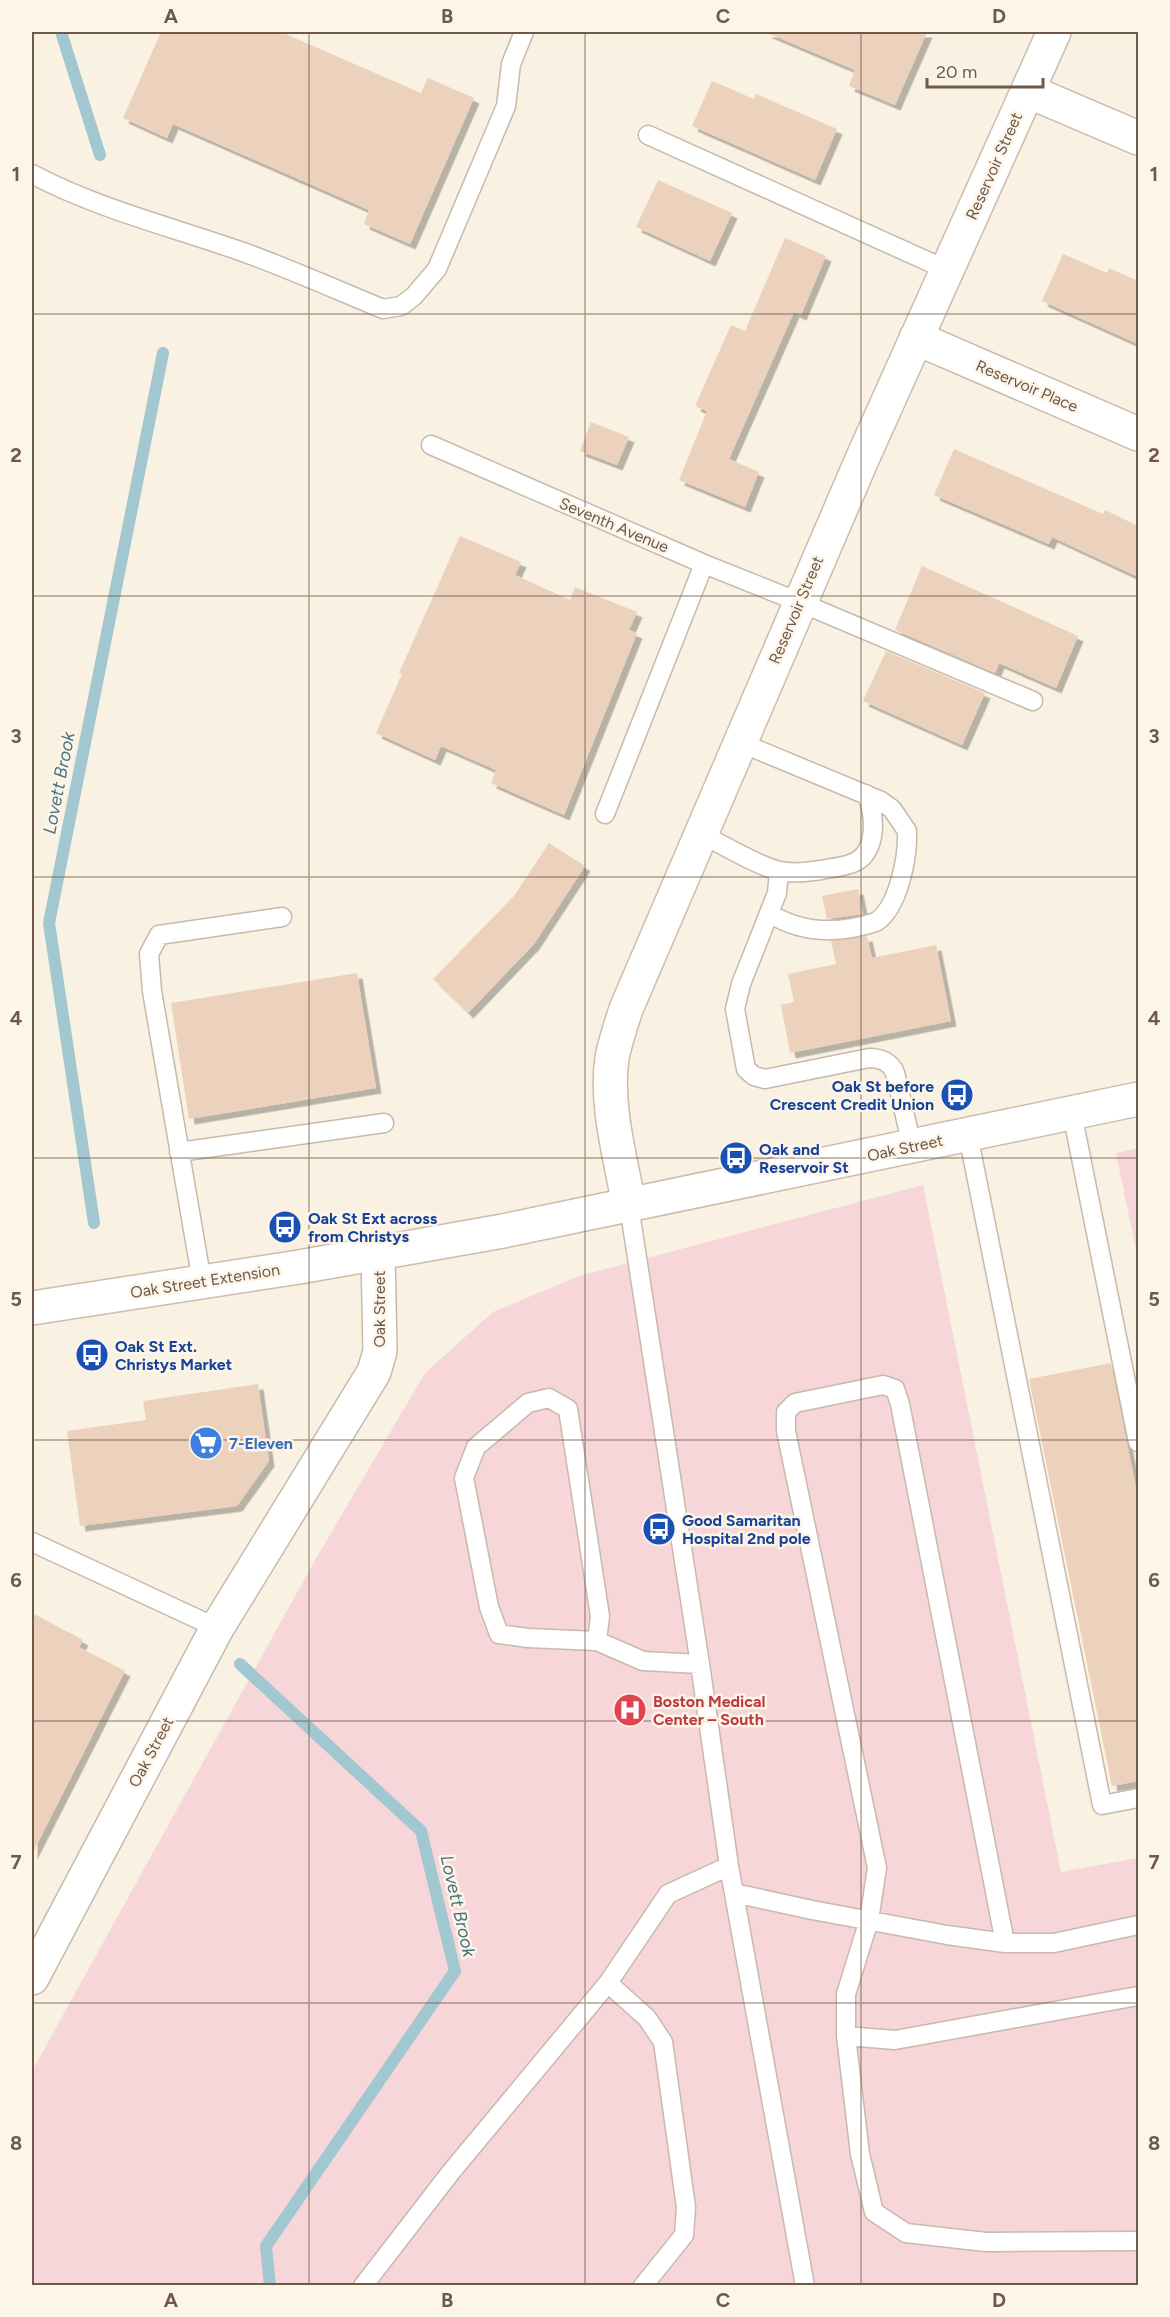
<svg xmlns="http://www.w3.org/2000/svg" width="1170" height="2317" font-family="Figtree,sans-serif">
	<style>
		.medical { fill: #f6d6d9 }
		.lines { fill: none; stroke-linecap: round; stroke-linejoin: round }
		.stream { stroke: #a1c7d1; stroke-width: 12 }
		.building { fill: #ecd1bd; filter: url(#shadow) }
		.lane-casing { stroke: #c8b9aa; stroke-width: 21 }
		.street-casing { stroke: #c8b9aa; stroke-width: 36 }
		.secondary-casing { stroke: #cebbab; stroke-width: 36 }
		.lane { stroke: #fff; stroke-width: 18 }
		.street { stroke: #fff; stroke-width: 33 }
		.secondary { stroke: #fff; stroke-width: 33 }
		.grid { fill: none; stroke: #6e594b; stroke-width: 1.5; stroke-opacity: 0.55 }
		.labels { text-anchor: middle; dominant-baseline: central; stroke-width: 5; stroke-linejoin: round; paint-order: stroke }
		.street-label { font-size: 16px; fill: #6e594b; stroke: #fdf5e8 }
		.transit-label { font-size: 16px; font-weight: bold; fill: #164399; stroke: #fdf5e8; text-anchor: start }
		.shop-label { font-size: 16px; font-weight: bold; fill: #366cbe; stroke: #fdf5e8; text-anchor: start }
		.health-label { font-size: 16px; font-weight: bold; fill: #be3a42; stroke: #fdf5e8; text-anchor: start }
		.water-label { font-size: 18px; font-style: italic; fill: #487480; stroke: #fdf5e8 }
		.neatline { fill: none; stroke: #6e594b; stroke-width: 2 }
		.grid-label { font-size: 20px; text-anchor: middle; font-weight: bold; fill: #6e594b }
	</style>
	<defs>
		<filter id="shadow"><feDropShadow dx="5.5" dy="5.5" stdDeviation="0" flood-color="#0004"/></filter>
	</defs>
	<rect width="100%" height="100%" fill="#f9f1e2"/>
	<!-- medical -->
	<path class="medical" d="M 1138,1148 L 1138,1260 L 1116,1153 Z
		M 923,1185 L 1061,1872 L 1138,1858 L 1138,2285 L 32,2286 L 32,2071 L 314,1562 L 425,1373 L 493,1312 L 579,1276 Z"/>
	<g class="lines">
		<!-- stream -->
		<path class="stream" d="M 61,32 L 100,155
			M 94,1223 L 49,923 L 163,353
			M 240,1664 L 421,1831 L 455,1971 L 266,2246 L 270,2286"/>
	</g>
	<!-- building -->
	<path class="building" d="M 161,32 L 281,32 L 421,93 L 428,78 L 474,98 L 410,244 L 364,224 L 369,210 L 173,124 L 167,138 L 123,118 Z
		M 765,32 L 927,32 L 895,105 L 849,86 L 855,70 Z
		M 712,81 L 754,99 L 756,94 L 837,129 L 815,180 L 692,126 Z
		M 658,180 L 732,213 L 710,261 L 636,227 Z
		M 785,238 L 826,256 L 801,315 L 794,312 L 729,459 L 759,472 L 745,507 L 679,480 L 707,411 L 695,406 L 731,325 L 745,331 Z
		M 1063,254 L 1107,273 L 1109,268 L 1138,281 L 1138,344 L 1042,301 Z
		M 591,422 L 629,437 L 617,465 L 580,451 Z
		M 954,449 L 1103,514 L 1105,510 L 1138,526 L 1138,577 L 1052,537 L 1049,544 L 934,495 Z
		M 460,536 L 521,562 L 515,575 L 570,600 L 575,587 L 637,612 L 629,630 L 637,633 L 564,815 L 491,783 L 496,770 L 441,746 L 435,760 L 376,733 L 402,674 L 399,673 Z
		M 922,566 L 1078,636 L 1056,688 L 999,663 L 995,673 L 895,630 Z
		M 886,651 L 985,693 L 962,745 L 863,701 Z
		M 549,843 L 585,866 L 534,944 L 468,1013 L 433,979 L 514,896 Z
		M 858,889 L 863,914 L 827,919 L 822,896 Z
		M 867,936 L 872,958 L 936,945 L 951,1021 L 790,1053 L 781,1005 L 794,1002 L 788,974 L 836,964 L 831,941 Z
		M 357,973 L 376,1088 L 189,1119 L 171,1003 Z
		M 1111,1363 L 1138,1498 L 1138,1781 L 1112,1786 L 1029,1379 Z
		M 258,1384 L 269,1461 L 237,1506 L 80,1526 L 67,1431 L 146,1420 L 143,1401 Z
		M 32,1613 L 83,1640 L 79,1647 L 125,1671 L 32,1854 Z"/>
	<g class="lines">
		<defs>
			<path id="lane" d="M 648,135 L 947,270
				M 32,174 C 98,209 172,227 243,252 C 290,269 337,290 383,309 L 401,306 L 414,296 L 437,269 L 506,106 L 511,64 L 524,32
				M 431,445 L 704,564 L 799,602 L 1033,701
				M 739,742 L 881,801 L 892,809 L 907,831 C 908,856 899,907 876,922 C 839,934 802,934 769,913
				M 605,814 L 704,564
				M 701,834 C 722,844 759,867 780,871 C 793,874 808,872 821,870 C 831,868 843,867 853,863 C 878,853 876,813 866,794
				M 779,871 L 777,893 L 741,984 L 735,1009 L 746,1069 L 754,1076 L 765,1079 L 869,1058 C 880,1058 891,1062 895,1073 L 912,1146
				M 1072,1113 L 1138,1442
				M 968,1135 L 1102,1805 L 1138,1798
				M 179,1152 L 384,1123
				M 629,1206 L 700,1664 L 729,1866 L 805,2286
				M 202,1282 L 152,991 L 149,954 L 159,935 L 282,917
				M 32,1542 L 217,1628
				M 597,1641 L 600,1616 L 568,1409 L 549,1398 L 528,1403 L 476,1447 L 464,1478 L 489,1607 L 499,1634 L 528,1638 L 597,1641 L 643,1661 L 700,1664
				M 734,1893 L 812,1910 L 947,1935 L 1005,1943 L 1054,1943 L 1138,1925
				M 1005,1943 L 900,1404 L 895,1389 L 883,1385 L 795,1403 L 786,1412 L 786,1431 L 877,1868 L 869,1920 L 846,1994 L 846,2036 L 860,2154 L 874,2212 L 906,2233 L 986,2242 L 1138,2241
				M 608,1983 L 647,2018 L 663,2042 L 686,2207 L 684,2235 L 643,2286
				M 846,2036 L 895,2040 L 1138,1996
				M 363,2286 L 451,2172 L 608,1983 L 668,1894 L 729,1866"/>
			<path id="street" d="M 1028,91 L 1138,138
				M 916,338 L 1138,434
				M 32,1978 L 217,1628 L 374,1372 L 380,1351 L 378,1253"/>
			<path id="secondary" d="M 629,1206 C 621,1159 605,1106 612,1058 C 615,1042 621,1025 626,1009 L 863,457 L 1054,32
				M 32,1308 L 299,1267 L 503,1231 L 1138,1099"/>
		</defs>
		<!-- lane casing -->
		<use href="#lane" class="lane-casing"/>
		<!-- street casing -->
		<use href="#street" class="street-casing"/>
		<!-- secondary casing -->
		<use href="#secondary" class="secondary-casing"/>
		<!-- lane -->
		<use href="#lane" class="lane"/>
		<!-- street -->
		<use href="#street" class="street"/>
		<!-- secondary -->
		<use href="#secondary" class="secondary"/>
	</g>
	<!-- grid -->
	<path class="grid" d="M 309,32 L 309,2286M 585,32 L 585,2286M 861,32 L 861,2286M 32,314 L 1138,314M 32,596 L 1138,596M 32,877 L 1138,877M 32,1158 L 1138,1158M 32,1440 L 1138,1440M 32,1721 L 1138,1721M 32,2003 L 1138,2003"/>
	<!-- icons -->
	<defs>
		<symbol id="bus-disc" viewBox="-11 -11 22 22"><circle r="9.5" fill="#1a4fb4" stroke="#fdf5e8"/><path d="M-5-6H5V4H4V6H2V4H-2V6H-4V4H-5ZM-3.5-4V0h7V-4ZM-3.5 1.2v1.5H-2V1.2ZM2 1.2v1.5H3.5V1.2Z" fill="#fff"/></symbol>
		<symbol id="supermarket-disc" viewBox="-11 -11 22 22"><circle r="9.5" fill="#3f7fe0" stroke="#fdf5e8"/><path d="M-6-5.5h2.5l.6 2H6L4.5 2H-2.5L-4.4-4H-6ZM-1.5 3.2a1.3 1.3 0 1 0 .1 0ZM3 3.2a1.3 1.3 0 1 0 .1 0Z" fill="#fff"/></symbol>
		<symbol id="hospital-disc" viewBox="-11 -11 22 22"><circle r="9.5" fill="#e0444e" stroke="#fdf5e8"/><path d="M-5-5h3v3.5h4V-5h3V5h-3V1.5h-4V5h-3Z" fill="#fff"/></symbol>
	</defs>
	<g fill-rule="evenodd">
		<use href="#bus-disc" x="938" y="1076" width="38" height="38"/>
		<use href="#bus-disc" x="717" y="1139" width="38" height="38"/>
		<use href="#bus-disc" x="266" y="1208" width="38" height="38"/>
		<use href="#bus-disc" x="73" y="1336" width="38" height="38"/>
		<use href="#supermarket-disc" x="187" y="1424" width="38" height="38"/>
		<use href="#bus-disc" x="640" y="1510" width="38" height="38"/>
		<use href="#hospital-disc" x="611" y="1691" width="38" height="38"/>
	</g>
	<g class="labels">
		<!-- street labels -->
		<g class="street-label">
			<text transform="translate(994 166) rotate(-66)">Reservoir Street</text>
			<text transform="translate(1027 386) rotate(23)">Reservoir Place</text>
			<text transform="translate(614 525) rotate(23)">Seventh Avenue</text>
			<text transform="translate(796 610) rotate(-67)">Reservoir Street</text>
			<text transform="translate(905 1148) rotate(-12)">Oak Street</text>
			<text transform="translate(205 1281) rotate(-9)">Oak Street Extension</text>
			<text transform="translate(379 1309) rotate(-90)">Oak Street</text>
			<text transform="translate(151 1752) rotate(-62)">Oak Street</text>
		</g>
		<!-- transit labels -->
		<g class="transit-label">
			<text x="934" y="1086" text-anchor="end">Oak St before<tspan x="934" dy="18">Crescent Credit Union</tspan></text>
			<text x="759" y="1149">Oak and<tspan x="759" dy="18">Reservoir St</tspan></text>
			<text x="308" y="1218">Oak St Ext across<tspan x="308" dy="18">from Christys</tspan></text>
			<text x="115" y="1346">Oak St Ext.<tspan x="115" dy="18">Christys Market</tspan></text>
			<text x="682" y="1520">Good Samaritan<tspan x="682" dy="18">Hospital 2nd pole</tspan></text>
		</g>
		<!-- shop labels -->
		<g class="shop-label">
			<text x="229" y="1443">7-Eleven</text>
		</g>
		<!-- health labels -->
		<g class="health-label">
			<text x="653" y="1701">Boston Medical<tspan x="653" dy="18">Center – South</tspan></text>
		</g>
		<!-- water labels -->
		<g class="water-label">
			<text transform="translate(59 783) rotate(-79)">Lovett Brook</text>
			<text transform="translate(458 1906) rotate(77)">Lovett Brook</text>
		</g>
	</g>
	<!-- border -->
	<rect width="1170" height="2317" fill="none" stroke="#fdf5e8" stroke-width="66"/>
	<!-- scale -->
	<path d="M927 78v9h116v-9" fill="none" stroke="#6e594b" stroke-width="3"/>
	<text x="936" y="78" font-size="18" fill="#6e594b" stroke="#fdf5e8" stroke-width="4.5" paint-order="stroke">20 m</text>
	<rect x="33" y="33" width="1104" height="2251" class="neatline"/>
	<g class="grid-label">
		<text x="171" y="23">A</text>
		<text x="447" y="23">B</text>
		<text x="723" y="23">C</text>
		<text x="999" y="23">D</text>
		<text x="16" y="181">1</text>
		<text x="1154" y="181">1</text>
		<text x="16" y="462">2</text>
		<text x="1154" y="462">2</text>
		<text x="16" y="743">3</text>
		<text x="1154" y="743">3</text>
		<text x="16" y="1025">4</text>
		<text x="1154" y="1025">4</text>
		<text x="16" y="1306">5</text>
		<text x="1154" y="1306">5</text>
		<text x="16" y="1587">6</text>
		<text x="1154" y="1587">6</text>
		<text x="16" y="1869">7</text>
		<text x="1154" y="1869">7</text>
		<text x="16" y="2150">8</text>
		<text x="1154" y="2150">8</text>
		<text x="171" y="2307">A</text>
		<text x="447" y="2307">B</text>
		<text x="723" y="2307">C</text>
		<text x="999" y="2307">D</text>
	</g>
</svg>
